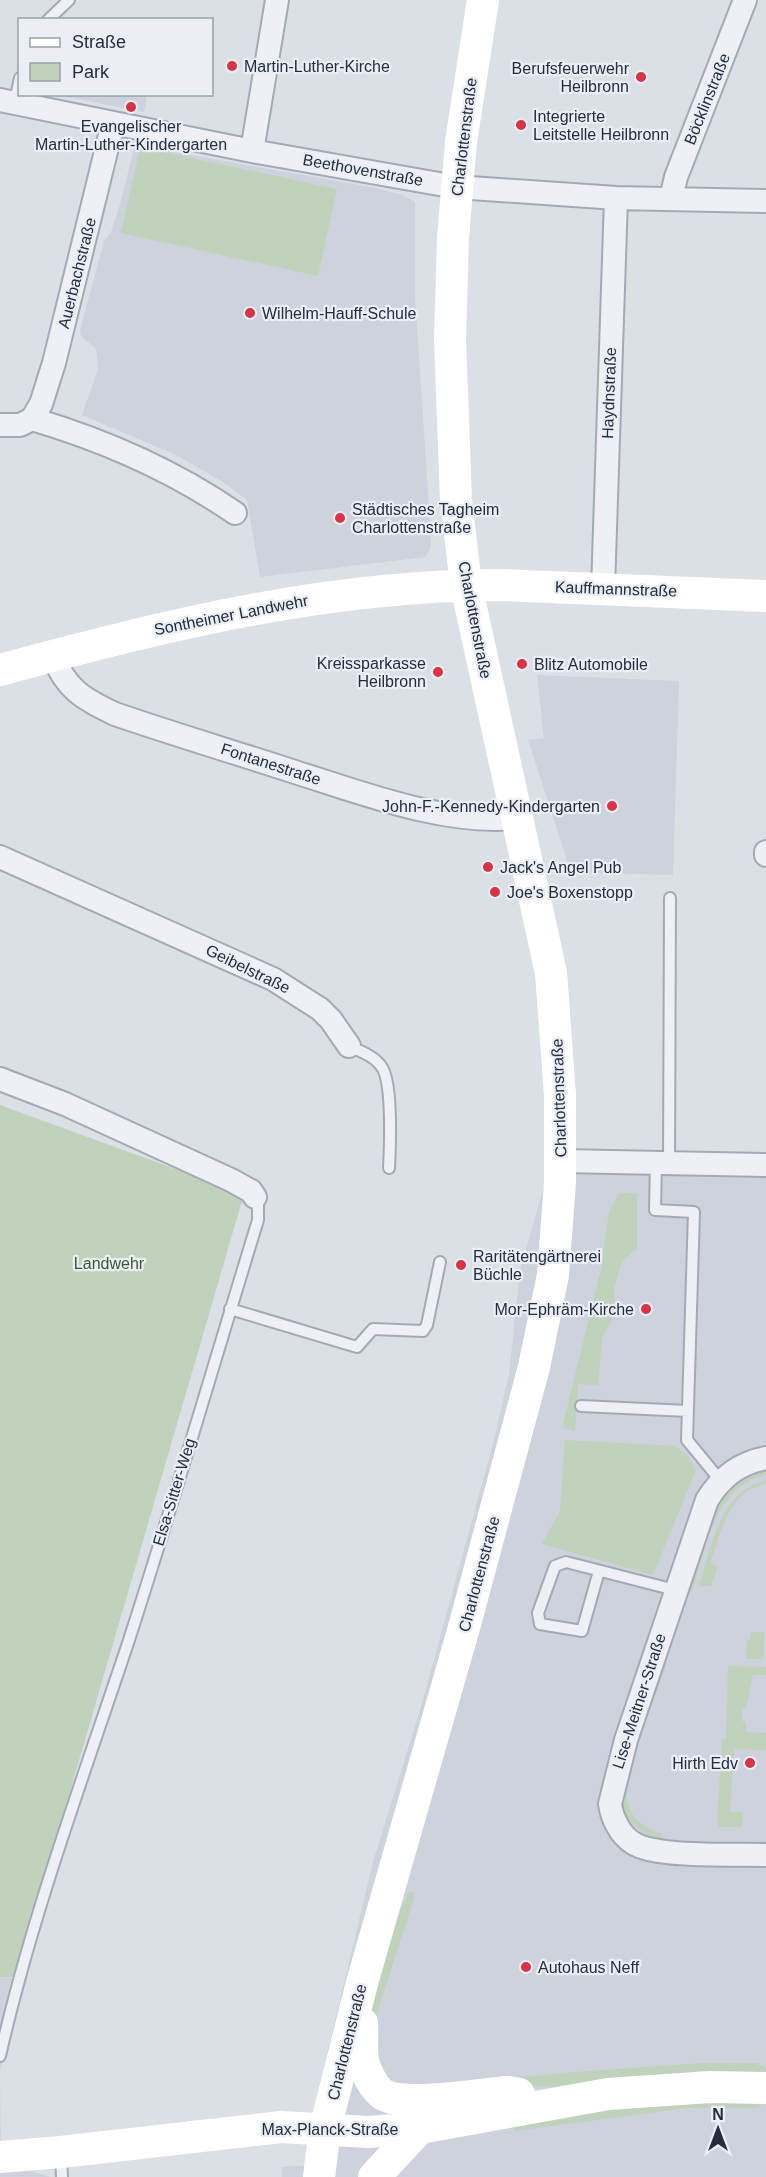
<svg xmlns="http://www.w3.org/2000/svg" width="766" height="2177" font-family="Helvetica,sans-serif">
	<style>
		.built { fill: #cdd2dc }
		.green { fill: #c0d2bc }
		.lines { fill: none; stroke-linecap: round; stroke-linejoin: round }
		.lane-casing { stroke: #a4aab5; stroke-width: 14 }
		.street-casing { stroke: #a4aab5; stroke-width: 26 }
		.lane { stroke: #eef0f5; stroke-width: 10 }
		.street { stroke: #eef0f5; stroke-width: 22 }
		.secondary { stroke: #fff; stroke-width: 32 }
		.poi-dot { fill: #d93445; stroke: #ebeff5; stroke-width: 2 }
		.labels { text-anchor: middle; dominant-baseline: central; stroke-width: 4.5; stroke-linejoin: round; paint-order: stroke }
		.poi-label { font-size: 16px; fill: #242d3f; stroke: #ebeff5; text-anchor: start }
		.street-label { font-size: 16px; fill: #242d3f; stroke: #ebeff5 }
		.park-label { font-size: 16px; fill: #365b30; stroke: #ebeff5 }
	</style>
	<rect width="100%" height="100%" fill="#dbe0e7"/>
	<!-- built -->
	<path class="built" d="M 57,95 L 147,95 L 144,112 Z
		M 135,145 L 376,188 L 403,195 L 415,202 L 415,296 L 431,538 L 430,549 L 425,557 L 260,577 L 247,500 L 223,482 L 176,455 L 82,415 L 98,369 L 96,349 L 81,336 L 80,330 L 104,241 L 111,232 L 119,208 Z
		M 537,675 L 679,681 L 673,875 L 571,872 L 528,740 L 544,738 Z
		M 766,1153 L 766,2177 L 282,2177 L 282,2167 L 313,2165 L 312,2117 L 373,1862 L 421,1707 L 494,1440 L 509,1374 L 520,1271 L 553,1154 Z
		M 0,1977 L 27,1979 L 0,2070 L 1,2162 L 50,2177 L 0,2177 Z"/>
	<!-- green -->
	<path class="green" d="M 140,147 L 337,189 L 318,276 L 121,233 Z
		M 0,1105 L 244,1194 L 16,1977 L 0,1977 Z
		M 619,1193 L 637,1193 L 637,1248 L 622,1262 L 614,1288 L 615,1314 L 602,1338 L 598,1385 L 578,1384 L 575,1431 L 563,1428 L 564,1420 L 601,1269 L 609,1211 Z
		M 565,1440 L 675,1446 L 689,1457 L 696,1470 L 653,1575 L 542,1544 L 560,1511 Z
		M 766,1469 L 766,1475 C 714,1486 706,1548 692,1592 L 687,1590 C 703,1541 710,1486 766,1469 Z
		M 766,1480 L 766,1484 C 728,1490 721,1533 710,1563 L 718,1566 L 711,1586 L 699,1586 C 712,1545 719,1493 766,1480 Z
		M 750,1632 L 764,1632 L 763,1659 L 746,1659 L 747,1639 L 750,1639 Z
		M 662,1663 L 667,1663 C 657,1694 622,1773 627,1801 C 631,1819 646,1830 663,1834 L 662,1841 C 642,1835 621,1818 621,1796 C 621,1779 629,1762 634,1746 C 643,1718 653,1691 662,1663 Z
		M 728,1666 L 766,1667 L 766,1675 L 753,1675 L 746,1708 L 742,1708 L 742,1721 L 746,1722 L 746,1732 L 766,1733 L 766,1750 L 734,1749 L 730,1812 L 743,1812 L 742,1827 L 717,1827 L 722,1739 L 726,1739 Z
		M 409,1892 L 414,1893 L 414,1898 L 375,2020 L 369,2010 L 397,1918 Z
		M 702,2063 L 757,2063 L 766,2068 L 766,2073 L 574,2087 L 512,2086 L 434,2095 L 395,2085 L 431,2088 L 561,2073 Z
		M 766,2100 L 757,2108 L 687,2108 L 514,2131 L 513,2126 L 598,2105 Z"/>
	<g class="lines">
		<defs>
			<path id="lane" d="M 48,20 L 69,0
				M 15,102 L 20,78
				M 349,1046 C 360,1051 374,1056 381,1066 C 393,1080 390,1148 389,1168
				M 656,1162 L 655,1210 L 694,1212 L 687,1440 L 720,1480
				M 669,1163 L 670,898
				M 230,1309 L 357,1347 L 373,1329 L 423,1331 L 427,1325 L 440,1262
				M 581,1406 L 688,1411
				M 599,1571 L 582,1631 L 540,1624 L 538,1613 L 555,1566 L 566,1562 L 675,1590
				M 0,2056 C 32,1915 83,1778 129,1640 C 174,1501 215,1360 258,1220 L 258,1205 L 255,1197
				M 61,2156 L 62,2177"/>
			<path id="street" d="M 0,100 L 252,151 L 456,187 L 616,198 L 766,201
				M 252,151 L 277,0
				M 671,199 L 676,177 L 745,0
				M 32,419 L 41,404 L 54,363 L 113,123
				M 0,425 L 20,425 L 32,419 C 103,440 174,471 235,513
				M 603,589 L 616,198
				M 53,656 C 66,689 83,699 115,714 C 176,735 237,753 298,773 C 365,794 446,825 516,818
				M 766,855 L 766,852
				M 0,857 L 273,979 L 320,1009 L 331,1020 L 349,1046
				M 0,1079 L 65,1104 L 231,1180 L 251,1191 L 255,1197
				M 561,1161 L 766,1165
				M 766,1458 C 739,1463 721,1477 707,1500 L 626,1740 L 610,1804 C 612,1818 620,1835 633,1843 C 656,1858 736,1854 766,1855"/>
		</defs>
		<!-- lane casing -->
		<use href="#lane" class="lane-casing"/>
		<!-- street casing -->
		<use href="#street" class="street-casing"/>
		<!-- lane -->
		<use href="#lane" class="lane"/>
		<!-- street -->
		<use href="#street" class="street"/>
		<!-- secondary -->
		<path class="secondary" d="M 0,670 C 164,625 329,585 500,585 L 766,596
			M 362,2023 C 363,2035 361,2048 363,2060 C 365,2071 374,2089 384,2095 C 407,2107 480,2094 508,2092 L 519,2094
			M 0,2157 L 61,2152 L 281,2127 L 368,2132 L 420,2128 L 608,2094 L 710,2087 L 766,2088
			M 319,2177 L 325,2129 L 362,1983 L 465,1624 L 534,1367 L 553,1275 L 560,1182 L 560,1095 L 551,973 L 466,585 L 456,500 L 450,340 L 453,238 L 461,142 L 483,0
			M 374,2177 L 420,2128"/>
	</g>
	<!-- markers -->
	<g class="poi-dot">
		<circle cx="232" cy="66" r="6"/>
		<circle cx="641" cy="77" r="6"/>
		<circle cx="131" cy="107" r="6"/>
		<circle cx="521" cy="125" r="6"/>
		<circle cx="250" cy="313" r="6"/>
		<circle cx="340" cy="518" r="6"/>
		<circle cx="522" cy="664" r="6"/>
		<circle cx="438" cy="672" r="6"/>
		<circle cx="612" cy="806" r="6"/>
		<circle cx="488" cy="867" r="6"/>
		<circle cx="495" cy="892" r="6"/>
		<circle cx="461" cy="1265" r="6"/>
		<circle cx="646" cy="1309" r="6"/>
		<circle cx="750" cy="1763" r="6"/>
		<circle cx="526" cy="1967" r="6"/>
	</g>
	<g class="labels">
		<!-- poi labels -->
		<g class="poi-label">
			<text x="244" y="66">Martin-Luther-Kirche</text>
			<text x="629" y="68" text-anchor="end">Berufsfeuerwehr<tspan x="629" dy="18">Heilbronn</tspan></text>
			<text x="533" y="116">Integrierte<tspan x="533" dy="18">Leitstelle Heilbronn</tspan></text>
			<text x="131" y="126" text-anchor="middle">Evangelischer<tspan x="131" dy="18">Martin-Luther-Kindergarten</tspan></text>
			<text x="262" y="313">Wilhelm-Hauff-Schule</text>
			<text x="352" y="509">Städtisches Tagheim<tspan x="352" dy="18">Charlottenstraße</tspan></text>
			<text x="426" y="663" text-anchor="end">Kreissparkasse<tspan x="426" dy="18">Heilbronn</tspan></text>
			<text x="534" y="664">Blitz Automobile</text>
			<text x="600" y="806" text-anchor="end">John-F.-Kennedy-Kindergarten</text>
			<text x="500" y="867">Jack's Angel Pub</text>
			<text x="507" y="892">Joe's Boxenstopp</text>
			<text x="473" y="1256">Raritätengärtnerei<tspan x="473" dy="18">Büchle</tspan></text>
			<text x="634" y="1309" text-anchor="end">Mor-Ephräm-Kirche</text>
			<text x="738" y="1763" text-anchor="end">Hirth Edv</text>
			<text x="538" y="1967">Autohaus Neff</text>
		</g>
		<!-- street labels -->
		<g class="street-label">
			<text transform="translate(707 99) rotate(-68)">Böcklinstraße</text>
			<text transform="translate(464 137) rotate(-83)">Charlottenstraße</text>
			<text transform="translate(363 170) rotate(10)">Beethovenstraße</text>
			<text transform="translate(77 273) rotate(-76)">Auerbachstraße</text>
			<text transform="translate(609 393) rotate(-88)">Haydnstraße</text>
			<text transform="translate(616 589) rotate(2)">Kauffmannstraße</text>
			<text transform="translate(231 615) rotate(-11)">Sontheimer Landwehr</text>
			<text transform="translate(475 620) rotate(79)">Charlottenstraße</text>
			<text transform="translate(271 764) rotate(18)">Fontanestraße</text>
			<text transform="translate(248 969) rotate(26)">Geibelstraße</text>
			<text transform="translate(559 1098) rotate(-92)">Charlottenstraße</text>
			<text transform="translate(174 1492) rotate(-73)">Elsa-Sitter-Weg</text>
			<text transform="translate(479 1574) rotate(-75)">Charlottenstraße</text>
			<text transform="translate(639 1701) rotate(-72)">Lise-Meitner-Straße</text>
			<text transform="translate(347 2042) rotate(-76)">Charlottenstraße</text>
			<text x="330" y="2129">Max-Planck-Straße</text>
		</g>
		<!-- park labels -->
		<g class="park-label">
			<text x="109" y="1263">Landwehr</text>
		</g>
	</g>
	<!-- legend -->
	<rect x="18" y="18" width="195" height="78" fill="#ebeff5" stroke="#9ba1ac" stroke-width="1.5"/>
	<rect x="30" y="38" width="30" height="9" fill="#ffffff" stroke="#9ba1ac" stroke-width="1.5"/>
	<text x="72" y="48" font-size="18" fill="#242d3f">Straße</text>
	<rect x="30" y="63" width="30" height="18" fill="#c0d2bc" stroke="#9ba1ac" stroke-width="1.5"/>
	<text x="72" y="78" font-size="18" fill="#242d3f">Park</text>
	<!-- north arrow -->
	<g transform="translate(718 2129)" stroke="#ebeff5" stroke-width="4.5" paint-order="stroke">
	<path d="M0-4.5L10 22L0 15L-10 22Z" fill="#242d3f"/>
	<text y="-9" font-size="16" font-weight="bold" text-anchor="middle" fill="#242d3f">N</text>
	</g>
</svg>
